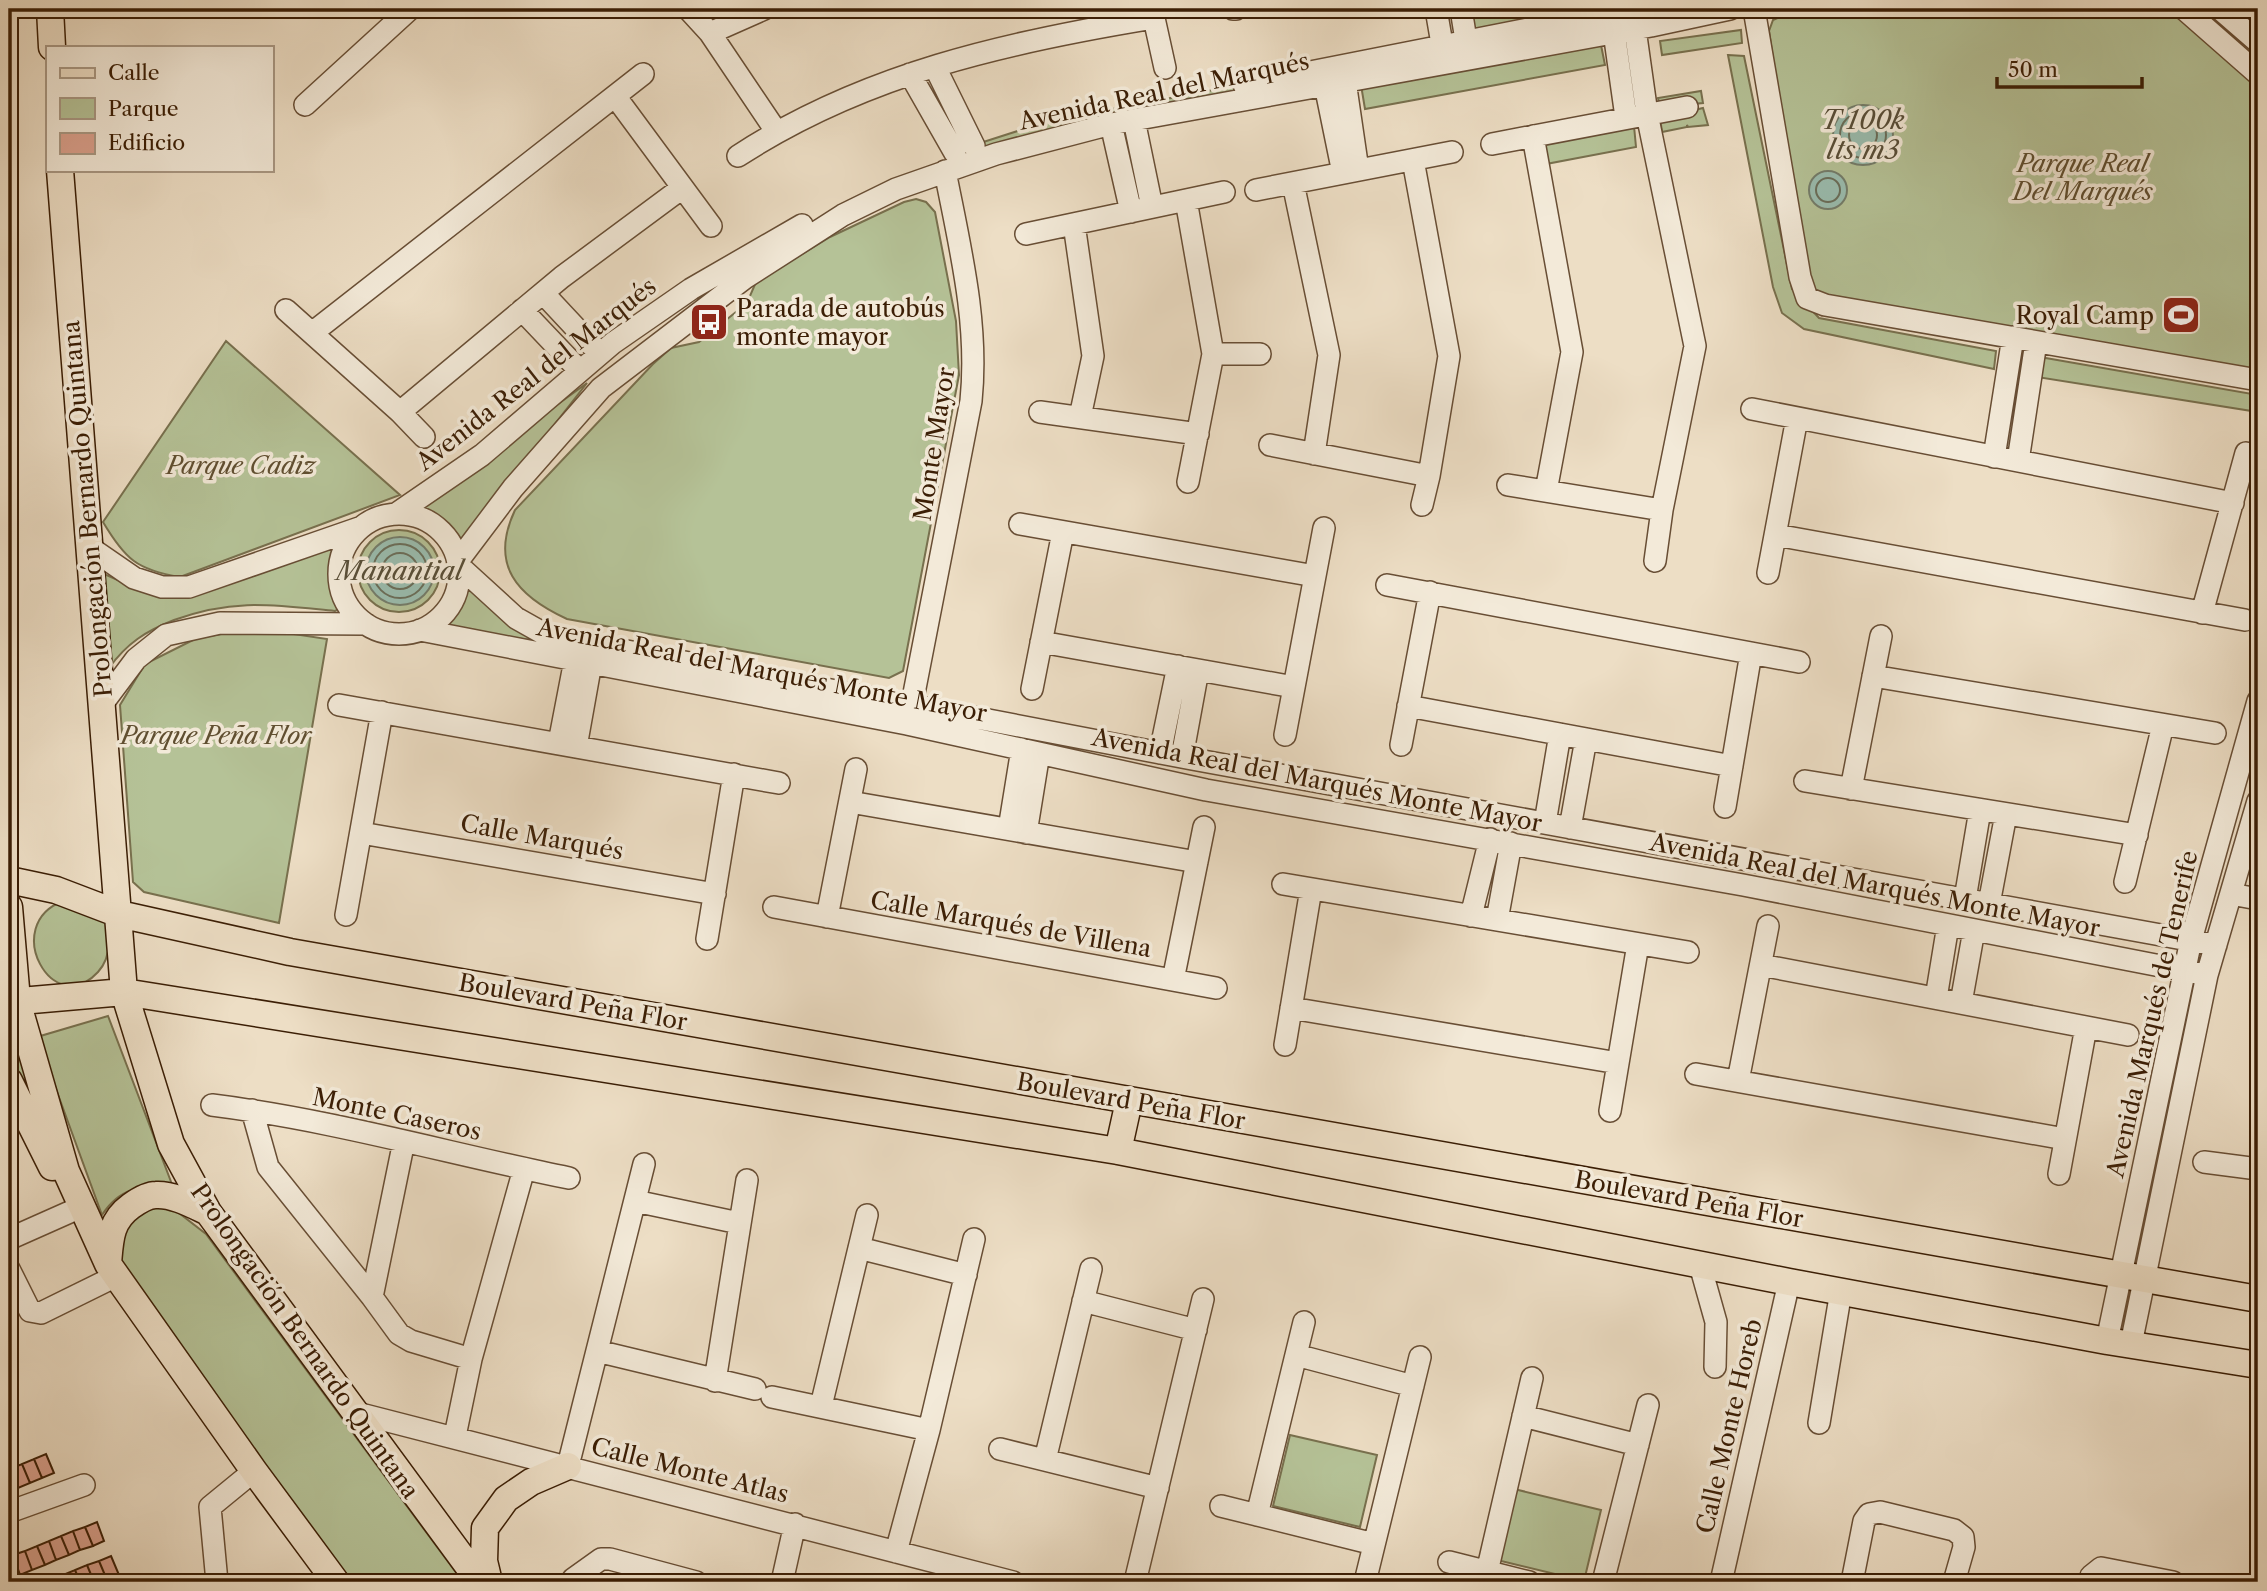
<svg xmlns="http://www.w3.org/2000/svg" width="2267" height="1591" font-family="'Libre Caslon Text',serif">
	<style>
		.green { fill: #b5c297; stroke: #78704e; stroke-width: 2 }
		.water { fill: #9abdaf; stroke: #747d6b; stroke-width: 2 }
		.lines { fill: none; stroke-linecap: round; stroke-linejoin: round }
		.shore { stroke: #6a6e5a; stroke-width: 2 }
		.building { fill: #dba18e; stroke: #3b1e05; stroke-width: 2 }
		.minor-casing { stroke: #684e35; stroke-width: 24 }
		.major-casing { stroke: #3b1e05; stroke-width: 29 }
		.minor { stroke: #f3ead9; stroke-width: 21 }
		.major { stroke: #eddec5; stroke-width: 26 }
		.labels { text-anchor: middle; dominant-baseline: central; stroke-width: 7; stroke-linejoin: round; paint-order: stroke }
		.street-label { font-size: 24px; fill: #3b1e05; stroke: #f3ead9 }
		.park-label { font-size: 24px; font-style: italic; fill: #604f31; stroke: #f3ead9 }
		.poi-label { font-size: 24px; fill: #3b1e05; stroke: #f3ead9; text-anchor: start }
		.water-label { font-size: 26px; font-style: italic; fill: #584e38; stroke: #f3ead9 }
	</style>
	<rect width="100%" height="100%" fill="#eddec5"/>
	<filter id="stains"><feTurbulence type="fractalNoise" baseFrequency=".00286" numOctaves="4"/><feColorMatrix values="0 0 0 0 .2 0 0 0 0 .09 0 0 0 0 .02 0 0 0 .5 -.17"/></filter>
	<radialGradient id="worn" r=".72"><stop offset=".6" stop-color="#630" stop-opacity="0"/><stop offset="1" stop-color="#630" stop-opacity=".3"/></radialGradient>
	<!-- green -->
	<path class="green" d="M 1526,9 L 1543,9 L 1546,19 L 1472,32 L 1469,18 Z
		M 1642,9 L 1718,9 L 946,168 L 955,151 L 1049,121 Z
		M 1798,9 L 2179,9 L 2258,78 L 2258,378 L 1807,296 L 1769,31 L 1773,20 Z
		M 2187,9 L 2215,9 L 2258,47 L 2258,72 Z
		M 1741,30 L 1742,43 L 1662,55 L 1660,41 Z
		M 1600,40 L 1605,65 L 1365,109 L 1361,85 Z
		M 1728,55 L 1744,56 L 1792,289 L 1819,318 L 1996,351 L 1994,369 L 1804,329 L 1782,313 L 1773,287 Z
		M 1701,91 L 1703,103 L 1660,107 L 1658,98 Z
		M 1703,108 L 1708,125 L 1688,127 L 1687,125 L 1687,127 L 1662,132 L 1660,118 Z
		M 1634,126 L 1636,147 L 1546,164 L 1540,142 Z
		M 916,199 L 926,202 L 935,212 L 956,321 L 959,375 L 903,671 L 889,678 L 567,619 C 517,596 489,565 515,510 L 653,364 L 671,348 L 699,342 L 747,303 L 756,282 L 830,237 L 904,202 Z
		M 226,341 L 400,495 L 180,577 C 137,570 125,559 103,522 Z
		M 2040,357 L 2258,395 L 2258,412 L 2037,377 Z
		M 587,383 L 459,546 L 445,527 L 414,509 Z
		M358 571a41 41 0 1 1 82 0a41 41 0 1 1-82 0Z
		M 329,547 L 332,551 C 328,578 332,584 339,609 L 335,611 C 274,605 234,598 174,620 C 146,631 127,643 109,668 L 102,573 L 140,590 Z
		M 465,581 L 555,644 L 438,626 C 452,613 459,599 465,581 Z
		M 240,631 L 287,633 L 327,639 L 279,923 L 144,892 L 133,882 L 120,705 L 145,664 L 197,638 Z
		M 63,901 C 74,905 88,908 98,914 C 116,926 110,959 98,972 C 53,1021 0,925 63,901 Z
		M 108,1016 L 173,1187 C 140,1187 121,1186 102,1215 L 37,1037 Z
		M 9,1030 L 13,1030 L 39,1110 L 9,1061 Z
		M 157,1207 L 175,1210 L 206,1234 L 463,1582 L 350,1582 L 130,1283 L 119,1253 L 128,1220 L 139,1212 Z
		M 1290,1435 L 1377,1455 L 1360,1527 L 1273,1506 Z
		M 1514,1489 L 1601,1510 L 1584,1581 L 1497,1560 Z"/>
	<!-- water -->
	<path class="water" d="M1833 135a30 30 0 1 1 60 0a30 30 0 1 1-60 0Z
		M1809 190a19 19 0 1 1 38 0a19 19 0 1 1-38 0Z
		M366 571a34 34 0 1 1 68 0a34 34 0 1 1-68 0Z"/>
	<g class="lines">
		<!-- shore -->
		<path class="shore" d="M1840 135a23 23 0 1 1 46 0a23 23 0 1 1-46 0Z
			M1849 135a14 14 0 1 1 28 0a14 14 0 1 1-28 0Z
			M1816 190a12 12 0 1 1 24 0a12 12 0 1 1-24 0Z
			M373 571a27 27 0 1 1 54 0a27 27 0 1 1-54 0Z
			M382 571a18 18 0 1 1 36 0a18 18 0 1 1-36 0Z"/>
	</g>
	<!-- building -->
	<path class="building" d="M 46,1454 L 54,1473 L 42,1478 L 34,1459 Z
		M 34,1459 L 42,1478 L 30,1483 L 22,1464 Z
		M 22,1464 L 30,1483 L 18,1488 L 10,1469 Z
		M 9,1469 L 18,1488 L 9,1491 Z
		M 97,1522 L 104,1541 L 93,1546 L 85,1527 Z
		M 85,1527 L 93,1546 L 80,1550 L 73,1531 Z
		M 73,1531 L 80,1550 L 69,1555 L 61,1536 Z
		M 61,1536 L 69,1555 L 56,1560 L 49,1541 Z
		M 49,1541 L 56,1560 L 45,1565 L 37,1546 Z
		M 37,1546 L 45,1565 L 32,1570 L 25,1551 Z
		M 25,1551 L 32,1570 L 20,1575 L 13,1555 Z
		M 13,1555 L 20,1575 L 9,1579 L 9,1557 Z
		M 111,1556 L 119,1575 L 107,1580 L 99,1561 Z
		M 99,1561 L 107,1580 L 94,1582 L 87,1565 Z
		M 87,1565 L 94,1582 L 80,1582 L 75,1570 Z
		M 75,1570 L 80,1582 L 66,1582 L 63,1575 Z
		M 63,1575 L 66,1582 L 52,1582 L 51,1580 Z"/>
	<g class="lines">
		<defs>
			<path id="minor" d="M 688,9 L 710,33 L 776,131
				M 1152,9 L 1165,68
				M 1233,9 L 1236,9
				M 1436,9 L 1442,44
				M 1461,9 L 1466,40
				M 1754,9 L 1800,277 L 1807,298 L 1825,305 L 2258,380
				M 2184,9 L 2258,74
				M 2220,9 L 2258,42
				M 1635,29 L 1647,114 L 1695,346 L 1662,510 L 1655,561
				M 1614,32 L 1626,117
				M 710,33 L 764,9
				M 935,67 L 974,146
				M 910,74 L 955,153
				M 1345,81 L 1358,170
				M 1244,85 L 1630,9
				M 1325,85 L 1343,173
				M 615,96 L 711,226
				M 305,105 L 410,9
				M 1134,120 L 1152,207
				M 1111,124 L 1131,212
				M 1533,136 L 1572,352 L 1546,491
				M 1492,144 L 1687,107
				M 738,156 C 864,74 1007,42 1154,18
				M 1413,160 L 1449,356 L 1429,476 L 1422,505
				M 1293,183 L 1329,355 L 1314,454
				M 1256,190 L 1452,152
				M 1186,200 L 1213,354 L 1188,482
				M 1074,224 L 1093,356 L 1080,417
				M 1026,234 L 1224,192
				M 543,293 L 600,354
				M 286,310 L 400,412 L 424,437
				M 522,310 L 580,371
				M 312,333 L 643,74
				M 1213,354 L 1260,354
				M 1752,409 L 2233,503
				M 400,412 L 562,277 L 682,188
				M 1040,412 L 1198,434
				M 1270,445 L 1429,476
				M 1994,457 L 2013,337
				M 2018,461 L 2036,342
				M 1508,485 L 1662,510
				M 396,514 L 482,455 L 613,343 L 691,289 L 802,225
				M339 574a60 60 0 1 1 120 0a60 60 0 1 1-120 0Z
				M 1020,524 L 1315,576
				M 1776,535 L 2245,620
				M 89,547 L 134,578 L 162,587 L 189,587 L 359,528
				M 458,561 L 513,488 L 601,388 L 745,278 L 843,215 L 896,189 L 996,154 L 1111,124 L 1651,26 L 1730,9
				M 458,565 L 516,618 L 548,636 L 1192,759 L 2216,945
				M 1768,573 L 1797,418
				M 1387,585 L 1799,662
				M 2202,613 L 2246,453
				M 420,630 L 907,724 L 1206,790 L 1743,885 L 2207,975
				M 1041,642 L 1294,687
				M 1873,676 L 2215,733
				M 1032,689 L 1063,532
				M 103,703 L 136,659 L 166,635 L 220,623 L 366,624
				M 339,705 L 779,783
				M 1408,706 L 1732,766
				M 909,719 L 971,401 C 979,323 960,248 945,171
				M 1285,735 L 1324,528
				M 559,743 L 575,660
				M 1401,745 L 1430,592
				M 576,747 L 591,663
				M 1160,753 L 1178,666
				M 1182,757 L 1198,670
				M 1805,781 L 2137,835
				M 1851,789 L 1881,636
				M 850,802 L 1197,862
				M 1725,807 L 1751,653
				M 1545,823 L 1560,734
				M 1570,828 L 1586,739
				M 1009,829 L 1022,749
				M 361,833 L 715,894
				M 1026,833 L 1039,753
				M 2125,882 L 2163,725
				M 1283,884 L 1688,952
				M 2231,894 L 2258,899
				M 1965,899 L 1980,810
				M 1989,904 L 2006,814
				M 774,907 L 1216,988
				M 346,915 L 382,712
				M 1471,916 L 1490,839
				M 827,917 L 856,769
				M 1497,920 L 1511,843
				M 707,939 L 734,774
				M 1761,965 L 2128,1035
				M 1173,980 L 1204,827
				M 1936,998 L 1948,925
				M 1961,1003 L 1974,930
				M 1291,1008 L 1618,1063
				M 1285,1045 L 1311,889
				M 1696,1074 L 2065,1139
				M 1738,1081 L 1768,926
				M 212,1105 C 333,1120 450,1154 569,1178
				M 252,1110 L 268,1167 L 372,1297 L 399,1334 L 411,1341 L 471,1359
				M 1610,1111 L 1638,944
				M 2204,1162 L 2258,1169
				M 2059,1174 L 2086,1027
				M 635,1201 L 739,1223
				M 9,1239 L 81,1207
				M 859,1248 L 966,1275
				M 1700,1265 L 1716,1322 L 1715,1367
				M 9,1269 L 30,1311 L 41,1313 L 116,1276
				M 372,1297 L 404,1141
				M 1083,1301 L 1196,1330
				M 2107,1341 L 2191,940 L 2258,701
				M 2131,1344 L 2207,975 L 2258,801
				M 597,1351 L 755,1389
				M 1296,1355 L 1413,1386
				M 715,1381 L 747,1180
				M 772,1397 L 929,1430
				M 821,1406 L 867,1215
				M 353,1412 L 1013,1582
				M 1523,1416 L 1638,1445
				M 1819,1423 L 1841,1291
				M 455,1436 L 471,1359 L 524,1169
				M 1000,1449 L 1158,1488
				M 1045,1460 L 1091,1269
				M 568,1466 L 644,1164
				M 1221,1506 L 1374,1544
				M 9,1512 L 84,1485
				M 1257,1515 L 1304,1322
				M 896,1552 L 929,1430 L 974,1239
				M 1449,1562 L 1529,1582
				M 1487,1572 L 1532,1378
				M 573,1579 L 601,1559 L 610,1559 L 696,1582
				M 217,1582 L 210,1507 L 254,1471
				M 782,1582 L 795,1524
				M 1135,1582 L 1203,1299
				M 1365,1582 L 1420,1357
				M 1603,1582 L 1648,1405
				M 1721,1582 L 1789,1282
				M 1852,1582 L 1864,1521 L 1869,1514 L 1880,1512 L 1954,1530 L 1963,1537 L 1964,1547 L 1954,1582
				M 2090,1582 L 2091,1576 L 2101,1568 L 2173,1582"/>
			<path id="major" d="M 50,9 L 52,47
				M 60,170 L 124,992 L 171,1144 L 208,1212 L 480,1582
				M 9,880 L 56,890 L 119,914 L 290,952 L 2258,1299
				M 9,907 L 17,1000 L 21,1015 L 66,1171 L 108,1264 L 254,1471 L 336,1582
				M 9,1002 L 124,992 L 1118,1151 L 1789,1282 L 2107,1341 L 2258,1365
				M 9,1081 L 52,1167
				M 1118,1151 L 1129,1101
				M 108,1264 C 110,1240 110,1221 131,1206 C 138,1201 147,1195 156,1195 C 173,1194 193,1205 208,1212
				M 489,1582 L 484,1561 L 485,1528 L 506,1499 L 531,1482 L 568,1466"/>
		</defs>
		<!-- minor casing -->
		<use href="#minor" class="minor-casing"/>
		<!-- major casing -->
		<use href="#major" class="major-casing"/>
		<!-- minor -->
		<use href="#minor" class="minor"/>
		<!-- major -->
		<use href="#major" class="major"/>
	</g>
	<!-- icons -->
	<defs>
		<symbol id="stadium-square" viewBox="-11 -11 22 22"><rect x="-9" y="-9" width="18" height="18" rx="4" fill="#8f2418" stroke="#f3ead9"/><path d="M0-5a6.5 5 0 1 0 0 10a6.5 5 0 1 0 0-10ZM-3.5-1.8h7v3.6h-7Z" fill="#fff"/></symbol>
		<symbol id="bus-square" viewBox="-11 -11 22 22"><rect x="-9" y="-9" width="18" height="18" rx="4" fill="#8f2418" stroke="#f3ead9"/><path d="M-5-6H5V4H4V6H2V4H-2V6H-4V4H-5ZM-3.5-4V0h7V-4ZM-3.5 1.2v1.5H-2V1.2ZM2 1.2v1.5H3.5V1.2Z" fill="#fff"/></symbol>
	</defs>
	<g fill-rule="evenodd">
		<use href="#stadium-square" x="2159" y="293" width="44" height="44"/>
		<use href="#bus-square" x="687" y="300" width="44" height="44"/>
	</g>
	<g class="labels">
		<!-- street labels -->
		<g class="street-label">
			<text transform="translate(1164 91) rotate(-12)">Avenida Real del Marqués</text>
			<text transform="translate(536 374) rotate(-38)">Avenida Real del Marqués</text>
			<text transform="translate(934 444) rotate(-81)">Monte Mayor</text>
			<text transform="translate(87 509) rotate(-95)">Prolongación Bernardo Quintana</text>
			<text transform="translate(762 670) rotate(11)">Avenida Real del Marqués Monte Mayor</text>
			<text transform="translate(1317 780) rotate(11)">Avenida Real del Marqués Monte Mayor</text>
			<text transform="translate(542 837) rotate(10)">Calle Marqués</text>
			<text transform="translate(1875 885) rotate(11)">Avenida Real del Marqués Monte Mayor</text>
			<text transform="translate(1011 924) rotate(10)">Calle Marqués de Villena</text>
			<text transform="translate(573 1002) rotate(10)">Boulevard Peña Flor</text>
			<text transform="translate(2152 1014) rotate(-77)">Avenida Marqués de Tenerife</text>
			<text transform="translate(1131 1101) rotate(10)">Boulevard Peña Flor</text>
			<text transform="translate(397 1114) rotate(12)">Monte Caseros</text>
			<text transform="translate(1689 1199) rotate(10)">Boulevard Peña Flor</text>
			<text transform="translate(305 1341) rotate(55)">Prolongación Bernardo Quintana</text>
			<text transform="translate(1729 1426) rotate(-77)">Calle Monte Horeb</text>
			<text transform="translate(690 1470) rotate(14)">Calle Monte Atlas</text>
		</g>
		<!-- park labels -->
		<g class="park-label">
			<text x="2083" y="163">Parque Real<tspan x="2083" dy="28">Del Marqués</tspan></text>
			<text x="241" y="465">Parque Cadiz</text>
			<text x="216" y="735">Parque Peña Flor</text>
		</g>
		<!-- poi labels -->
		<g class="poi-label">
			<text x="736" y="308">Parada de autobús<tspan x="736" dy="28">monte mayor</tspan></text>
			<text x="2154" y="315" text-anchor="end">Royal Camp</text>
		</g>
		<!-- water labels -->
		<g class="water-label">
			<text x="1863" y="120">T 100k<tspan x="1863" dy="30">lts m3</tspan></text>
			<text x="400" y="571">Manantial</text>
		</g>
	</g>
	<!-- margin -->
	<rect width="2267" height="1591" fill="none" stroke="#eddec5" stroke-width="35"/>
	<rect x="10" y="10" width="2246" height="1570" fill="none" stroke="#3b1e05" stroke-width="3.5"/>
	<rect x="18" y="18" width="2232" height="1556" fill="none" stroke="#3b1e05" stroke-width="2"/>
	<!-- legend -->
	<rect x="46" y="46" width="228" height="126" fill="#f3ead9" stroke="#a99884" stroke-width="2"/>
	<rect x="60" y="68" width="35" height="10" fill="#eddec5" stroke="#a99884" stroke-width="2"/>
	<text x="108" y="80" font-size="21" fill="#3b1e05">Calle</text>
	<rect x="60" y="98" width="35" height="21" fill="#b5c297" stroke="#a99884" stroke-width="2"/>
	<text x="108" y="116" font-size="21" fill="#3b1e05">Parque</text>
	<rect x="60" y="133" width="35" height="21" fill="#dba18e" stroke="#a99884" stroke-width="2"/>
	<text x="108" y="150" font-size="21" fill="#3b1e05">Edificio</text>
	<!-- scale -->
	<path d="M1997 77v10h145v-10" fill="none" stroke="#3b1e05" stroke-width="3.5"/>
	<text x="2008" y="77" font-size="21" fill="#3b1e05" stroke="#f3ead9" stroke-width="5" paint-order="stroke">50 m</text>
	<rect width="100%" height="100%" filter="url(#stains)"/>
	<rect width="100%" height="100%" fill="url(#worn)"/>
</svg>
